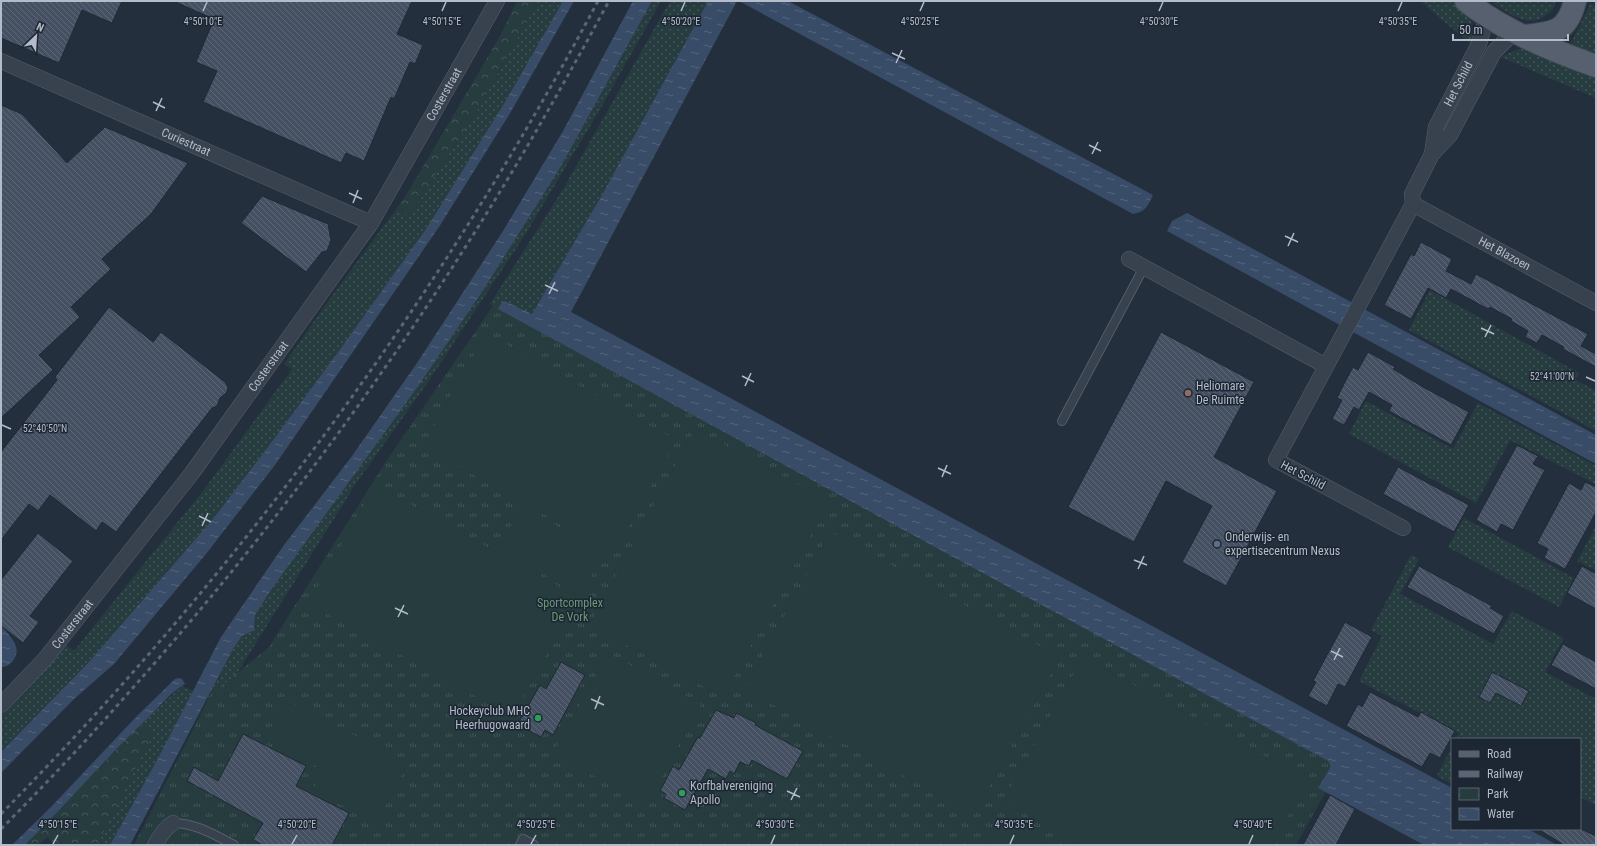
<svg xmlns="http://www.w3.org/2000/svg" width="1597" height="846" font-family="'Roboto Condensed',sans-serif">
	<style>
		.grass { fill: url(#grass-dots) }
		.forest { fill: url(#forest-crowns) }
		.park { fill: url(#park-tufts) }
		.garden { fill: #263c3f }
		.water { fill: url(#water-ripples) }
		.building { fill: url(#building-back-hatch); stroke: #1f2835 }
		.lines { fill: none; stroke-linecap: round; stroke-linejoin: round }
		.service-casing { stroke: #565f6c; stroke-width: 10 }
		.minor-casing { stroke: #565f6c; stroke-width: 16 }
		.primary-casing { stroke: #414a57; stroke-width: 24 }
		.service { stroke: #38414e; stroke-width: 8 }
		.minor { stroke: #38414e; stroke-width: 15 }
		.primary { stroke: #56606e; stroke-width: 22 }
		.rail { stroke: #5a6575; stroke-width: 3; stroke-dasharray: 4 4; stroke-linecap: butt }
		.ticks { fill: none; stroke: #b4bcc9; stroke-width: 1.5 }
		.education-dot { fill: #8d6e63; stroke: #1d2633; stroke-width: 1.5 }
		.service-dot { fill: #5c6f8a; stroke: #1d2633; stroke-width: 1.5 }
		.leisure-dot { fill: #2e9e5b; stroke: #1d2633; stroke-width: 1.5 }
		.labels { text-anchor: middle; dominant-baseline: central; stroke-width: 3; stroke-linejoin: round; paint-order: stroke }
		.street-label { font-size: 12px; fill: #b4bcc9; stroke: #1d2633 }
		.poi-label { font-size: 12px; fill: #b4bcc9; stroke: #1d2633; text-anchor: start }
		.park-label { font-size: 12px; fill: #6b9a76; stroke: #1d2633 }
		.ticks-label { font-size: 10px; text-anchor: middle; fill: #b4bcc9; stroke: #1d2633; stroke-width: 3; stroke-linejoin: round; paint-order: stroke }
	</style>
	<defs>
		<pattern id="grass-dots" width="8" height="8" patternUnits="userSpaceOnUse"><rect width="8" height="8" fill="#263c3f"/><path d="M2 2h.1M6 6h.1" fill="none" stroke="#435659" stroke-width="1.8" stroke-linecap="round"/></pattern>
		<pattern id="forest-crowns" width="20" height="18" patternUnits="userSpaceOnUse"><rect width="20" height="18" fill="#263c3f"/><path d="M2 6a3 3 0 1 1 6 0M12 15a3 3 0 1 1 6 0" fill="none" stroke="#435659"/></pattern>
		<pattern id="park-tufts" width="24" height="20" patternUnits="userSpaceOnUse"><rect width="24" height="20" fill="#263c3f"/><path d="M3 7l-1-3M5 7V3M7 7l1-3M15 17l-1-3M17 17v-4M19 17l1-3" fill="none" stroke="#435659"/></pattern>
		<pattern id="water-ripples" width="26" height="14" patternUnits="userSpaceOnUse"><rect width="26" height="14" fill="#394c67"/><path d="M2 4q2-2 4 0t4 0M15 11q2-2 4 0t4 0" fill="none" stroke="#53647b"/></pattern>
		<pattern id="building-back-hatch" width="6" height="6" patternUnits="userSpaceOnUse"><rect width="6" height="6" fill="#455162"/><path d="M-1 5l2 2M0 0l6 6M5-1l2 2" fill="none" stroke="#5d6877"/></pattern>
	</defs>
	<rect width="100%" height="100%" fill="#242f3e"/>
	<!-- grass -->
	<path class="grass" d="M 538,1 L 563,1 L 505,102 L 426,229 L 341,348 L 265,451 L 212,520 L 89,662 L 1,752 L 1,716 L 66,645 L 74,651 L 206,487 L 292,369 L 284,364 L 334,293 L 397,208 L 409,216 L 479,108 Z
		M 652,1 L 661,1 L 599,111 L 525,235 L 426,385 L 357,482 L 219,702 L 208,697 L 233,649 L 242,636 L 255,628 L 255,615 L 281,574 L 419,385 L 484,289 L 560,168 Z
		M 670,1 L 708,1 L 602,195 L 532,314 L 505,301 L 498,309 L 490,304 L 562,191 Z
		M 1420,1 L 1457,1 C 1472,19 1474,21 1472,45 Z
		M 1492,1 L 1556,1 C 1555,8 1551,12 1545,16 C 1528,28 1511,14 1495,5 Z
		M 1591,3 L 1596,8 L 1596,60 L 1568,49 Z
		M 1518,49 L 1528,49 L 1596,71 L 1596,98 L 1501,57 Z
		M 1430,290 L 1579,373 L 1576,380 L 1596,391 L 1596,431 L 1409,330 Z
		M 1366,401 L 1453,449 L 1478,403 L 1596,466 L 1596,484 L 1510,440 L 1476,503 L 1349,434 Z
		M 1464,518 L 1574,578 L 1559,607 L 1448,547 Z
		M 1596,526 L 1596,570 L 1577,561 Z
		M 1411,555 L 1419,559 L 1400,594 L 1493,644 L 1512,611 L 1564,638 L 1545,672 L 1596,699 L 1596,805 L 1580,797 L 1580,739 L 1456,739 L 1459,733 L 1359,681 L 1382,636 L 1371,630 Z
		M 182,686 L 193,691 L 156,762 L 110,845 L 97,845 L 152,736 L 150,729 L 140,725 Z
		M 1452,747 L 1452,784 L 1437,776 Z"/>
	<!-- forest -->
	<path class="forest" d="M 517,1 L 538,1 L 479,108 L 409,216 L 397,208 L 405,197 L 499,38 Z
		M 140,725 L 150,729 L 152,736 L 97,845 L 56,845 L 47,837 L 38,845 L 25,845 Z"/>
	<!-- park -->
	<path class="park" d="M 495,303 L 1343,761 L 1296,845 L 134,845 L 207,702 L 208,697 L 269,647 L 385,463 Z"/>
	<!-- garden -->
	<path class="garden" d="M 486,333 L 676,440 L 614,554 L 423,446 Z
		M 695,429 L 829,501 L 723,697 L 589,625 Z
		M 375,485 L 578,597 L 512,716 L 309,604 Z
		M 522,507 L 604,552 L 581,595 L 498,549 Z
		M 830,532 L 1060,657 L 974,814 L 744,689 Z
		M 608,653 L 701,704 L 647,804 L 553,754 Z
		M 1083,657 L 1308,780 L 1272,845 L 1082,845 L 1003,802 Z
		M 286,700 L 408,763 L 376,823 L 313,790 L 324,770 L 264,740 Z
		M 998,817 L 1050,845 L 983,845 Z"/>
	<!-- water -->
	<path class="water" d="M 563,1 L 574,1 L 509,115 L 439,227 L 275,465 L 206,554 L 114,664 L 74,699 L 1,773 L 1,752 L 89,662 L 212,520 L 265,451 L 341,348 L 426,229 L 505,102 Z
		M 633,1 L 652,1 L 560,168 L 484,289 L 419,385 L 271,590 L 255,615 L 254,630 L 242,636 L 233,649 L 130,845 L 110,845 L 156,762 L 221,637 L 284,545 L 352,456 L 417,363 L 503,231 L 563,131 Z
		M 708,1 L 737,1 L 571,312 L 1452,788 L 1452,829 L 1528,829 L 1557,845 L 1424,845 L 1318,788 L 1330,768 L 1330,764 L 1328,761 L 498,309 L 502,302 L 505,301 L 532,314 L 602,195 Z
		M 739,1 L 788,1 L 1153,195 C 1148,206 1145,212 1133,214 Z
		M 1187,213 L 1596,435 L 1596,464 L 1167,231 L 1172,221 Z
		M 1,626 C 10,636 24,648 12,662 C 9,665 5,667 1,667 Z
		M 179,678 L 182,679 L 185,684 C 172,691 161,705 151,715 C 107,756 68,803 25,845 L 12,845 L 51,807 L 136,717 L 175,679 Z"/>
	<!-- building -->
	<path class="building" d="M 1,1 L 122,1 L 112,23 L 82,10 L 59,63 L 1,38 Z
		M 173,1 L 412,1 L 397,34 L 423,45 L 415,64 L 410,62 L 394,99 L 391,97 L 364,161 L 346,153 L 341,163 L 203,102 L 217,71 L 196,62 L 214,19 Z
		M 1,105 L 22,114 L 67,163 L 105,127 L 188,163 L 151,214 L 102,259 L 111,269 L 71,307 L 80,317 L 39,355 L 53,370 L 1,418 Z
		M 262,196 L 328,224 L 331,240 L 327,251 L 322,252 L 306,272 L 241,223 Z
		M 1421,242 L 1452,259 L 1446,271 L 1471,284 L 1476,274 L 1588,334 L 1581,346 L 1596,354 L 1596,367 L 1563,349 L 1564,347 L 1542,335 L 1537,343 L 1525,337 L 1528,331 L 1511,321 L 1512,319 L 1490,307 L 1488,309 L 1451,289 L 1446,298 L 1428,288 L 1411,319 L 1384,305 L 1411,254 L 1414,256 Z
		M 109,307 L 153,342 L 161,332 L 225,382 L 228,387 L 227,392 L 220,398 L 217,406 L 212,408 L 116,532 L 102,522 L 96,531 L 50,495 L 38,511 L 29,504 L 1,540 L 1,452 L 57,380 L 55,377 Z
		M 1161,332 L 1254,382 L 1214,457 L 1277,491 L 1226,586 L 1182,562 L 1212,506 L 1166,481 L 1134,542 L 1068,507 Z
		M 1368,352 L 1395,367 L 1393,369 L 1423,387 L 1469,412 L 1451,445 L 1389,411 L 1392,405 L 1369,392 L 1359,410 L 1354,407 L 1344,425 L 1332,419 L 1342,400 L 1337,398 L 1345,382 L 1353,367 L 1358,370 Z
		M 1517,445 L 1538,456 L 1533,464 L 1545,470 L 1513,530 L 1501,524 L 1497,532 L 1476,520 Z
		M 1398,467 L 1469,505 L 1454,532 L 1383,494 Z
		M 1585,482 L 1596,487 L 1596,512 L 1565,569 L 1544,558 L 1548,549 L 1537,543 L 1569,483 L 1581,490 Z
		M 38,533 L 73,561 L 30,616 L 39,622 L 23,643 L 1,626 L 1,580 Z
		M 1419,566 L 1492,606 L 1490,608 L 1504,616 L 1494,634 L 1407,587 Z
		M 1582,566 L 1596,574 L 1596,609 L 1567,593 Z
		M 1345,622 L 1372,637 L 1345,687 L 1338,684 L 1327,706 L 1308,696 L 1316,682 L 1313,681 Z
		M 1563,644 L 1596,662 L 1596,689 L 1551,665 Z
		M 561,662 L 585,675 L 553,735 L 545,730 L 541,737 L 528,730 L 529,727 L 519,722 L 540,685 L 546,689 Z
		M 1492,672 L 1529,691 L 1521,706 L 1496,693 L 1490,703 L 1479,697 Z
		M 1370,692 L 1418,717 L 1421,712 L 1455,731 L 1440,758 L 1430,753 L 1422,767 L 1346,726 L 1358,704 L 1362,707 Z
		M 716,710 L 734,718 L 736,713 L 756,723 L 755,725 L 803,751 L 787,779 L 752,760 L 749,766 L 740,762 L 734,774 L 730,771 L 726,779 L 708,769 L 685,810 L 664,798 L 666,794 L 660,791 L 673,766 L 679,770 L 698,737 L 700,738 Z
		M 243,734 L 306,766 L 296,786 L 349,813 L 332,845 L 263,845 L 253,840 L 263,823 L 187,781 L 194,767 L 218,781 Z
		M 1330,795 L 1355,809 L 1336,845 L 1303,845 Z
		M 1538,829 L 1581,829 L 1596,836 L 1596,845 L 1564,845 Z"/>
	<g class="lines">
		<defs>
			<path id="service" d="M 1062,421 L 1144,267
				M 173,823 C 195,823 215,835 234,845
				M 520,845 L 523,839 L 534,845"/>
			<g id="minor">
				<path id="s1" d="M 1,61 L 371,223"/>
				<path d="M 1432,154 L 1450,135 L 1494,52 L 1515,31"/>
				<path id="s2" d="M 1413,204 L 1596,303"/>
				<path d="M 1129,259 L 1326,366"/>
				<path id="s3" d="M 1403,528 L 1276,460 L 1413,204 L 1412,194 L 1432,154 L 1436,127 L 1479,44 L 1487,15"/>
				<path id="s4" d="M 1,705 L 45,659 L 192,473 L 371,223 L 497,1"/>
				<path d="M 155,845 C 160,837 164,828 173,823"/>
			</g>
			<path id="primary" d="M 1466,1 C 1502,30 1553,51 1596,66
				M 1524,36 C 1553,33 1567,33 1575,1"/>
		</defs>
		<!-- service casing -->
		<use href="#service" class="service-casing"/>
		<!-- minor casing -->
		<use href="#minor" class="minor-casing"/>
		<!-- primary casing -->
		<use href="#primary" class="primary-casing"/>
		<!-- service -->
		<use href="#service" class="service"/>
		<!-- minor -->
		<use href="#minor" class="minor"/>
		<!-- primary -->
		<use href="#primary" class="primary"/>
		<!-- rail -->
		<path class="rail" d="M 1,814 C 238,573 439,299 598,1
			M 1,829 C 56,774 108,717 159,658 C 286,512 400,355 501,190 C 539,128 574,65 609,1"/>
	</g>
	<!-- ticks -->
	<path class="ticks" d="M 203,11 L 207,2M 442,11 L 446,2M 681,11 L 685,2M 920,11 L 924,2M 1159,11 L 1163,2M 1398,11 L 1402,2M 892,53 L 905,59M 896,63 L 902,50M 153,102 L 165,108M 156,111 L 162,98M 1089,145 L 1101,151M 1092,154 L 1098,142M 349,193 L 362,199M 353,203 L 358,190M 1285,236 L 1298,242M 1288,246 L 1294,233M 545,285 L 558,291M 549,294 L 555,282M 1481,328 L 1494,334M 1485,337 L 1491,325M 742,376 L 754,382M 1586,377 L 1595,381M 745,386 L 751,373M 2,425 L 11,429M 938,468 L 951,474M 942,477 L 947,465M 199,516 L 211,522M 202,526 L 208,513M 1134,560 L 1147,565M 1138,569 L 1144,556M 395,608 L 408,614M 398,617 L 404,605M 1331,651 L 1343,657M 1334,660 L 1340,648M 591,699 L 604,705M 595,709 L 600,696M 787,791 L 800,797M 791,800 L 797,788M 53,844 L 58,835M 292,844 L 297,835M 531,844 L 536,835M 771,844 L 775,835M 1010,844 L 1014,835M 1249,844 L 1253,835"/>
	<!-- markers -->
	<circle class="education-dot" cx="1188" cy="393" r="4"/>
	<circle class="service-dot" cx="1217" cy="544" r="4"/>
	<g class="leisure-dot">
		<circle cx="538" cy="718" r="4"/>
		<circle cx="682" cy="793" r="4"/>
	</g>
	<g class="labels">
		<!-- street labels -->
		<g class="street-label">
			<text stroke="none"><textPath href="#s3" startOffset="565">Het Schild</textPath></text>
			<text stroke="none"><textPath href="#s4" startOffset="756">Costerstraat</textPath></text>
			<text stroke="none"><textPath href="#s1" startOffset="202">Curiestraat</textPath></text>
			<text stroke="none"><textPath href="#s2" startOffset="104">Het Blazoen</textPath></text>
			<text stroke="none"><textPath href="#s4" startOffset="432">Costerstraat</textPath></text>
			<text transform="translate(1303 475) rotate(28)">Het Schild</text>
			<text stroke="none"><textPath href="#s4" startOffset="108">Costerstraat</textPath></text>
		</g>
		<!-- poi labels -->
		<g class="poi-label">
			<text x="1196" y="386">Heliomare<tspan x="1196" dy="14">De Ruimte</tspan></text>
			<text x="1225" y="537">Onderwijs- en<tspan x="1225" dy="14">expertisecentrum Nexus</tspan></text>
			<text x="530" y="711" text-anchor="end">Hockeyclub MHC<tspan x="530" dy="14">Heerhugowaard</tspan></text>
			<text x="690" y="786">Korfbalvereniging<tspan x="690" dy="14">Apollo</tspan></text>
		</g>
		<!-- park labels -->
		<g class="park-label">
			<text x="570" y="603">Sportcomplex<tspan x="570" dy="14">De Vork</tspan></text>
		</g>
	</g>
	<g class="ticks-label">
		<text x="203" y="25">4°50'10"E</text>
		<text x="442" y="25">4°50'15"E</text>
		<text x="681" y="25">4°50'20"E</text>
		<text x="920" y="25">4°50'25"E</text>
		<text x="1159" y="25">4°50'30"E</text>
		<text x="1398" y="25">4°50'35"E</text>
		<text x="1552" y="380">52°41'00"N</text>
		<text x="45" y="432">52°40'50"N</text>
		<text x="58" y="828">4°50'15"E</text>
		<text x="297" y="828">4°50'20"E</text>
		<text x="1014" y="828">4°50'35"E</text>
		<text x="1253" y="828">4°50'40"E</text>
		<text x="536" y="828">4°50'25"E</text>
		<text x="775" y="828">4°50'30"E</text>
	</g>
	<!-- border -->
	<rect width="1597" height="846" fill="none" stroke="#b4bcc9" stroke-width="4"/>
	<!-- legend -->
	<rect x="1451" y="738" width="130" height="92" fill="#1d2633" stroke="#59626f"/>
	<rect x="1459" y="751" width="20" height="6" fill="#56606e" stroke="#59626f"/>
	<text x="1487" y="758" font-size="12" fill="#b4bcc9">Road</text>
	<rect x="1459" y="771" width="20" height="6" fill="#5a6575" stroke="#59626f"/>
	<text x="1487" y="778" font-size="12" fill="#b4bcc9">Railway</text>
	<rect x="1459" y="788" width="20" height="12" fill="url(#park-tufts)" stroke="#59626f"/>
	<text x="1487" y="798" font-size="12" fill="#b4bcc9">Park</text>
	<rect x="1459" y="808" width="20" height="12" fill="url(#water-ripples)" stroke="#59626f"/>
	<text x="1487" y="818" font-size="12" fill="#b4bcc9">Water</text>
	<!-- north arrow -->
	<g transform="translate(36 36) rotate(25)" stroke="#1d2633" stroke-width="3" paint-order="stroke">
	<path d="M0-3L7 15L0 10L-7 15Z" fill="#b4bcc9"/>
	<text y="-6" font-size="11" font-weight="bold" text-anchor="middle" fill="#b4bcc9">N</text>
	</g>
	<!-- scale -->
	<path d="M1453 34v6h115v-6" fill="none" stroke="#b4bcc9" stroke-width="2"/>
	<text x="1459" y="34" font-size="12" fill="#b4bcc9" stroke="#1d2633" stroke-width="3" paint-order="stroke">50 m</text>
</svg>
